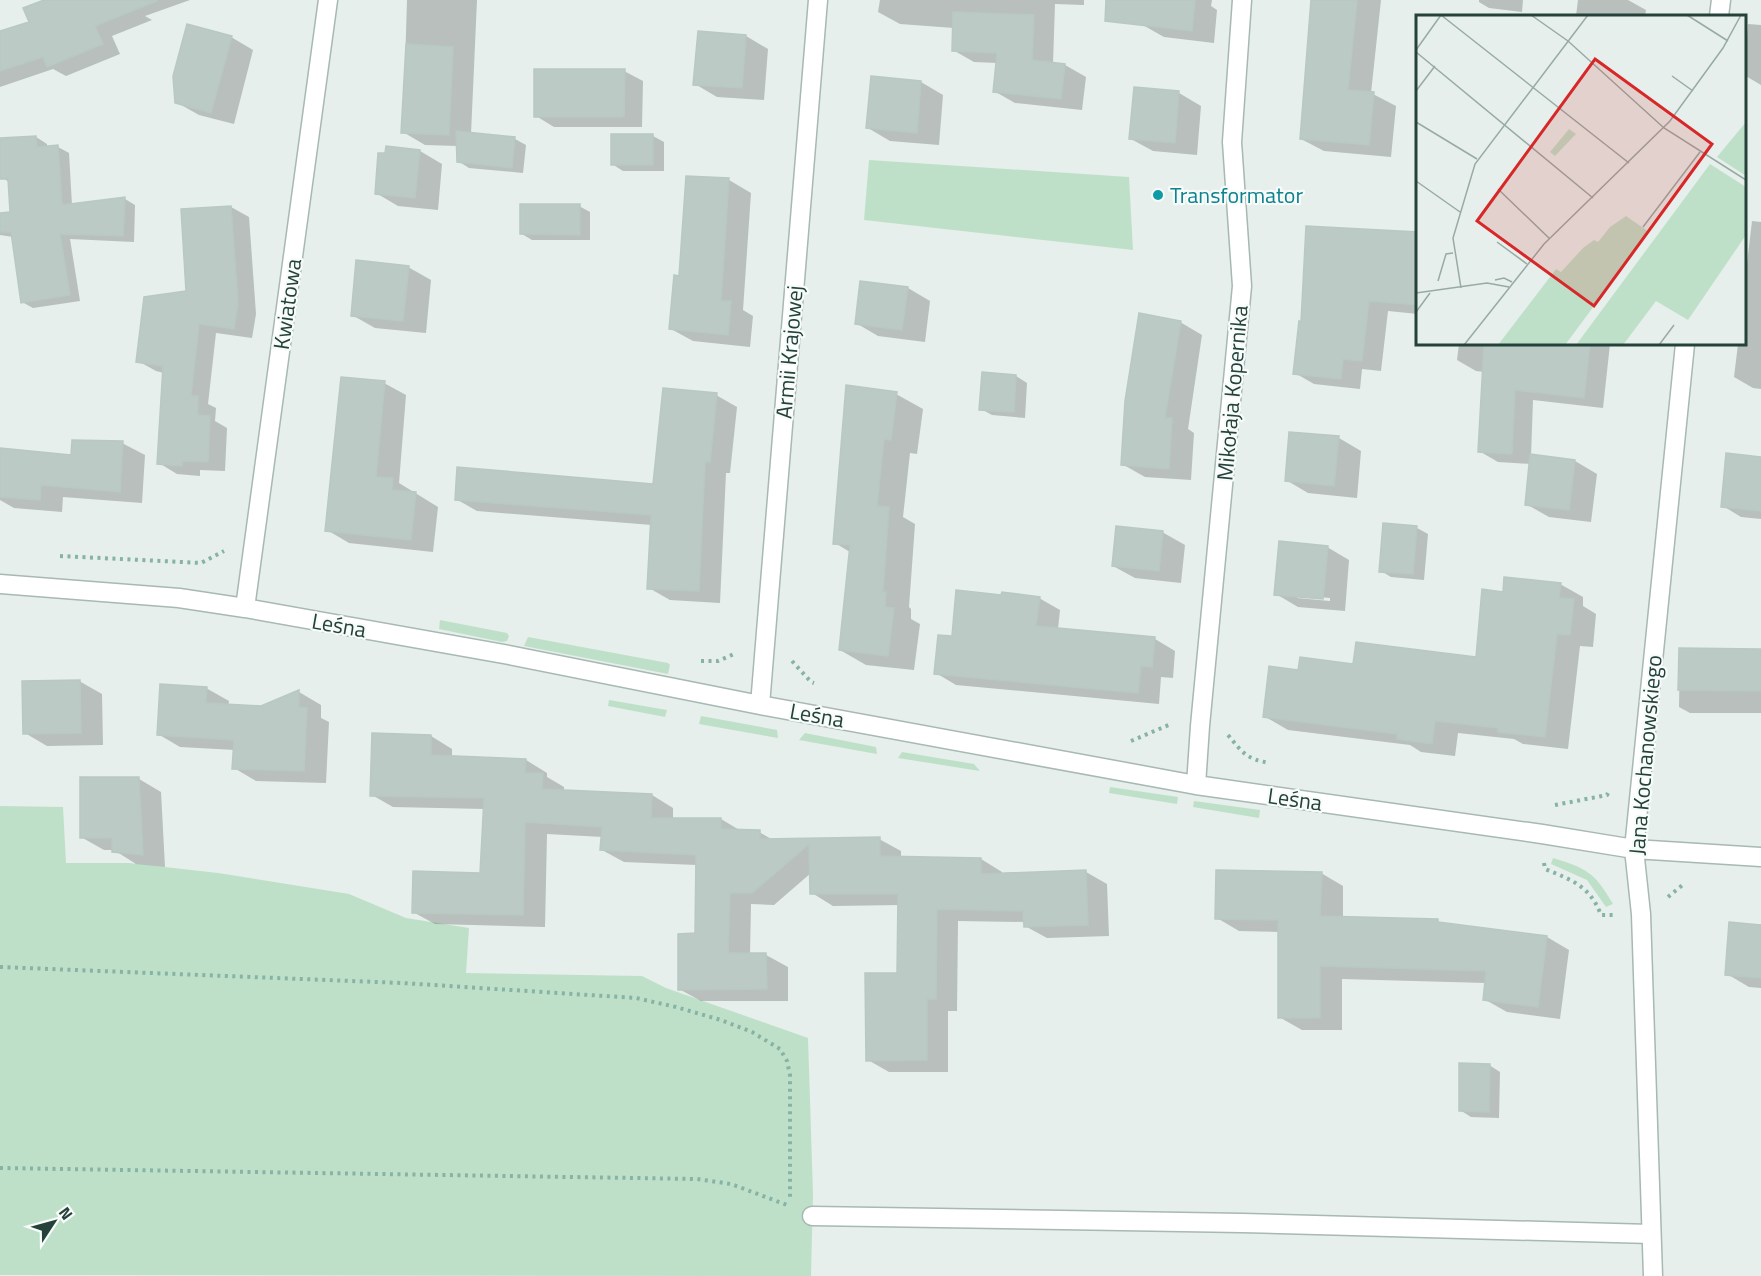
<svg xmlns="http://www.w3.org/2000/svg" width="1761" height="1276" font-family="'Titillium Web',sans-serif">
	<style>
		.green { fill: #bfe0c8 }
		.shadow { fill: #0003; fill-rule: evenodd }
		.building { fill: #bbcac4; stroke: #b8c9c2; stroke-width: 1.5 }
		.lines { fill: none; stroke-linecap: round; stroke-linejoin: round }
		.service-casing { stroke: #a8b8b2; stroke-width: 21 }
		.minor-casing { stroke: #a8b8b2; stroke-width: 21 }
		.path { stroke: #86b3a5; stroke-width: 4; stroke-dasharray: 3 4.5; stroke-linecap: butt }
		.service { stroke: #fff; stroke-width: 18 }
		.minor { stroke: #fff; stroke-width: 18 }
		.culture-dot { fill: #0f9aa8; stroke: #f7fbf9; stroke-width: 2 }
		.labels { text-anchor: middle; dominant-baseline: central; stroke-width: 4.5; stroke-linejoin: round; paint-order: stroke }
		.culture-label { font-size: 22px; fill: #0d838f; stroke: #f7fbf9; text-anchor: start }
		.street-label { font-size: 22px; fill: #24423a; stroke: #f7fbf9 }
		.inset-road { fill: none; stroke: #98aaa4; stroke-width: 1.5 }
		.view { fill: #d62828; fill-opacity: 0.15; stroke: #d62828; stroke-width: 3 }
		.inset-edge { fill: none; stroke: #24423a; stroke-width: 3 }
	</style>
	<rect width="100%" height="100%" fill="#e6efeb"/>
	<!-- green -->
	<path class="green" d="M 869,160 L 1129,177 L 1133,250 L 864,220 Z
		M 440,620 L 507,633 L 509,636 L 507,641 L 502,642 L 439,629 Z
		M 528,637 L 668,663 L 670,665 L 668,674 L 524,646 Z
		M 609,700 L 667,710 L 665,717 L 608,706 Z
		M 701,716 L 777,730 L 778,738 L 699,724 Z
		M 805,733 L 876,747 L 877,754 L 799,740 Z
		M 902,752 L 974,764 L 980,771 L 898,758 Z
		M 1110,787 L 1178,797 L 1177,804 L 1109,793 Z
		M 1194,801 L 1260,810 L 1259,818 L 1193,807 Z
		M 0,806 L 63,807 L 66,863 L 129,863 L 218,873 L 349,894 L 406,918 L 469,928 L 466,973 L 642,976 L 666,988 L 808,1038 L 813,1194 L 811,1276 L 0,1275 Z
		M 1553,858 C 1588,869 1594,872 1613,904 L 1606,907 L 1587,880 L 1551,864 Z"/>
	<!-- shadow -->
	<path class="shadow" d="M 47,0 L 190,0 L 145,16 L 152,20 L 112,36 L 120,54 L 66,76 L 53,69 L 0,87 L 0,33 L 31,23 Z
		M 407,0 L 477,0 L 471,134 L 515,139 L 526,145 L 523,173 L 469,168 L 458,161 L 458,146 L 425,145 L 403,132 Z
		M 880,0 L 1084,0 L 1084,5 L 1055,4 L 1053,64 L 1065,65 L 1086,77 L 1082,110 L 1015,103 L 994,91 L 997,63 L 974,62 L 953,50 L 954,28 L 900,24 L 878,12 Z
		M 1144,0 L 1212,0 L 1211,6 L 1217,10 L 1214,43 L 1164,37 L 1141,24 Z
		M 1312,0 L 1381,0 L 1371,93 L 1396,106 L 1391,157 L 1324,151 L 1301,139 Z
		M 1479,0 L 1523,0 L 1522,12 L 1489,8 L 1479,2 Z
		M 1578,0 L 1628,0 L 1646,10 L 1645,16 L 1576,16 Z
		M 1748,24 L 1761,25 L 1761,85 L 1744,75 Z
		M 746,36 L 768,49 L 764,100 L 717,97 L 695,84 Z
		M 231,37 L 253,50 L 234,124 L 199,115 L 176,102 Z
		M 624,71 L 643,81 L 642,127 L 554,127 L 536,116 Z
		M 872,78 L 921,82 L 943,95 L 939,145 L 890,141 L 868,128 Z
		M 1179,93 L 1201,106 L 1197,155 L 1153,151 L 1131,139 Z
		M 653,136 L 664,142 L 664,171 L 623,171 L 612,164 Z
		M 36,137 L 47,144 L 47,147 L 58,147 L 69,153 L 72,205 L 125,199 L 135,205 L 134,242 L 70,239 L 80,301 L 33,308 L 22,302 L 13,237 L 0,235 L 0,215 L 11,213 L 9,182 L 3,178 Z
		M 420,151 L 442,164 L 438,210 L 398,206 L 376,193 Z
		M 688,177 L 729,180 L 751,193 L 743,310 L 753,316 L 750,347 L 693,341 L 671,329 L 681,277 Z
		M 579,206 L 590,212 L 590,240 L 532,240 L 522,234 Z
		M 231,207 L 249,217 L 256,314 L 252,338 L 216,333 L 208,404 L 216,408 L 215,421 L 227,428 L 225,471 L 200,470 L 200,476 L 177,474 L 159,463 L 164,373 L 156,371 L 138,361 L 188,292 Z
		M 1752,221 L 1761,222 L 1761,389 L 1753,388 L 1734,377 L 1738,344 L 1744,344 L 1744,289 Z
		M 1418,235 L 1418,314 L 1388,311 L 1381,371 L 1362,369 L 1360,389 L 1314,384 L 1295,373 L 1304,292 Z
		M 408,267 L 431,280 L 426,333 L 375,328 L 352,315 Z
		M 861,283 L 908,288 L 930,301 L 925,342 L 878,336 L 856,323 Z
		M 1180,322 L 1202,335 L 1188,429 L 1194,433 L 1191,480 L 1145,477 L 1122,464 Z
		M 1459,344 L 1610,344 L 1603,408 L 1533,400 L 1531,456 L 1575,461 L 1597,474 L 1591,522 L 1549,517 L 1526,504 L 1531,464 L 1498,462 L 1479,451 L 1484,372 L 1476,371 L 1457,360 Z
		M 983,374 L 1016,376 L 1027,383 L 1025,418 L 992,415 L 981,409 Z
		M 384,383 L 406,395 L 399,483 L 438,507 L 433,552 L 349,543 L 327,530 Z
		M 896,394 L 923,409 L 917,454 L 910,453 L 903,517 L 915,524 L 909,607 L 911,609 L 911,619 L 920,624 L 914,670 L 866,665 L 840,650 L 850,552 L 835,543 Z
		M 716,395 L 737,407 L 730,473 L 726,473 L 720,603 L 670,600 L 649,588 L 652,525 L 477,511 L 456,499 L 655,486 Z
		M 1339,438 L 1361,451 L 1357,498 L 1308,493 L 1286,480 Z
		M 122,443 L 145,455 L 142,503 L 63,497 L 62,512 L 14,508 L 0,500 L 0,449 L 73,457 Z
		M 1761,459 L 1761,519 L 1741,517 L 1723,506 Z
		M 1417,528 L 1428,534 L 1424,580 L 1391,577 L 1381,571 Z
		M 1162,532 L 1185,545 L 1181,583 L 1135,578 L 1113,566 Z
		M 1327,547 L 1349,560 L 1345,611 L 1298,607 L 1276,594 ZM 1297,595 L 1330,598 L 1330,601 L 1297,598 Z
		M 1560,584 L 1583,597 L 1583,606 L 1596,614 L 1593,647 L 1580,646 L 1568,749 L 1523,744 L 1514,739 L 1458,733 L 1455,756 L 1421,752 L 1410,745 L 1288,730 L 1264,716 L 1300,672 L 1355,665 L 1477,659 L 1504,593 Z
		M 1003,596 L 1039,598 L 1060,610 L 1058,629 L 1155,639 L 1175,651 L 1173,678 L 1161,677 L 1159,704 L 956,685 L 936,673 L 953,638 Z
		M 1680,650 L 1761,650 L 1761,713 L 1690,713 L 1679,707 Z
		M 79,681 L 102,694 L 103,745 L 47,746 L 25,733 Z
		M 206,688 L 229,701 L 228,706 L 261,707 L 299,692 L 321,705 L 321,718 L 329,722 L 326,783 L 256,781 L 234,768 L 235,750 L 180,747 L 158,734 Z
		M 431,736 L 452,749 L 452,757 L 526,760 L 547,773 L 547,777 L 564,787 L 564,791 L 652,795 L 673,808 L 673,819 L 721,819 L 741,831 L 759,832 L 775,841 L 879,839 L 901,851 L 901,858 L 981,859 L 1002,872 L 1002,875 L 1086,872 L 1107,884 L 1109,936 L 1047,938 L 1025,926 L 1025,922 L 958,921 L 957,1011 L 948,1011 L 948,1072 L 889,1072 L 868,1060 L 899,974 L 900,905 L 833,906 L 812,893 L 811,873 L 774,905 L 751,904 L 750,955 L 766,955 L 788,967 L 788,1001 L 701,1001 L 679,989 L 697,934 L 697,865 L 624,862 L 602,850 L 603,837 L 547,834 L 545,927 L 435,924 L 413,912 L 482,875 L 485,809 L 393,807 L 372,795 Z
		M 139,779 L 161,792 L 165,867 L 136,864 L 114,850 L 104,850 L 81,837 Z
		M 1321,873 L 1343,886 L 1343,918 L 1437,921 L 1443,924 L 1547,937 L 1569,950 L 1560,1019 L 1507,1012 L 1484,999 L 1486,983 L 1342,979 L 1342,1030 L 1302,1030 L 1279,1017 L 1280,932 L 1239,931 L 1217,918 Z
		M 1761,926 L 1761,988 L 1749,987 L 1727,974 Z
		M 1489,1065 L 1500,1072 L 1499,1118 L 1471,1117 L 1460,1110 Z"/>
	<!-- building -->
	<path class="building" d="M 44,0 L 156,0 L 157,1 L 95,26 L 103,44 L 47,67 L 43,57 L 0,71 L 0,31 L 29,22 L 23,8 Z
		M 1106,0 L 1195,0 L 1192,31 L 1105,21 Z
		M 1311,0 L 1357,0 L 1348,90 L 1374,92 L 1369,145 L 1300,139 Z
		M 953,12 L 1034,15 L 1032,60 L 1065,64 L 1061,99 L 993,92 L 997,53 L 952,51 Z
		M 187,24 L 232,36 L 211,113 L 175,103 L 173,76 Z
		M 698,31 L 746,35 L 742,88 L 693,85 Z
		M 406,44 L 453,47 L 449,135 L 401,133 Z
		M 534,69 L 625,69 L 624,117 L 534,117 Z
		M 871,76 L 921,81 L 917,133 L 866,128 Z
		M 1134,87 L 1179,91 L 1175,143 L 1129,139 Z
		M 456,131 L 515,137 L 512,168 L 457,162 Z
		M 611,134 L 653,134 L 653,165 L 611,165 Z
		M 36,136 L 37,147 L 58,145 L 62,205 L 125,197 L 123,236 L 60,234 L 70,295 L 21,303 L 11,232 L 0,232 L 0,213 L 10,212 L 8,179 L 0,179 L 0,138 Z
		M 386,146 L 420,150 L 415,198 L 375,194 L 378,153 L 385,153 Z
		M 686,176 L 729,178 L 721,301 L 731,301 L 728,335 L 669,329 L 674,275 L 679,276 Z
		M 520,204 L 580,204 L 580,235 L 520,234 Z
		M 231,206 L 238,303 L 234,329 L 199,324 L 191,396 L 198,396 L 198,415 L 210,416 L 208,462 L 183,461 L 182,466 L 157,464 L 163,366 L 136,362 L 144,297 L 186,291 L 181,209 Z
		M 1306,226 L 1418,232 L 1418,305 L 1369,301 L 1362,361 L 1343,359 L 1341,379 L 1293,374 L 1299,321 L 1301,322 Z
		M 356,260 L 409,266 L 403,321 L 351,316 Z
		M 860,281 L 908,287 L 902,330 L 855,324 Z
		M 1139,313 L 1181,321 L 1165,418 L 1172,418 L 1169,469 L 1121,465 L 1125,401 Z
		M 1484,344 L 1590,344 L 1584,398 L 1515,390 L 1512,454 L 1478,452 Z
		M 982,372 L 1016,375 L 1014,412 L 979,410 Z
		M 341,377 L 385,381 L 376,477 L 393,478 L 392,490 L 416,492 L 411,540 L 325,531 Z
		M 846,385 L 897,392 L 891,440 L 884,439 L 877,506 L 889,507 L 883,592 L 886,592 L 885,607 L 894,608 L 888,656 L 839,650 L 850,545 L 833,544 Z
		M 663,388 L 717,393 L 710,462 L 705,462 L 699,591 L 647,589 L 651,515 L 455,500 L 457,467 L 653,484 Z
		M 1289,432 L 1339,436 L 1334,486 L 1285,481 Z
		M 72,440 L 123,441 L 120,492 L 41,485 L 40,500 L 0,497 L 0,448 L 71,455 Z
		M 1726,453 L 1761,457 L 1761,511 L 1721,507 Z
		M 1530,454 L 1575,460 L 1569,510 L 1525,505 Z
		M 1383,523 L 1417,526 L 1413,574 L 1379,572 Z
		M 1116,526 L 1163,531 L 1159,571 L 1112,566 Z
		M 1279,541 L 1328,546 L 1323,599 L 1274,595 Z
		M 1504,577 L 1561,583 L 1559,598 L 1574,599 L 1570,635 L 1557,634 L 1545,737 L 1498,732 L 1498,728 L 1435,721 L 1432,744 L 1397,739 L 1397,734 L 1263,717 L 1269,666 L 1298,670 L 1300,657 L 1353,664 L 1356,642 L 1476,657 L 1482,589 L 1503,592 Z
		M 956,590 L 1001,595 L 1002,592 L 1040,597 L 1036,626 L 1155,637 L 1152,667 L 1141,666 L 1138,693 L 934,674 L 938,635 L 952,636 Z
		M 1679,648 L 1761,649 L 1761,691 L 1678,690 Z
		M 80,680 L 81,733 L 23,734 L 22,681 Z
		M 160,684 L 207,687 L 206,703 L 261,706 L 299,690 L 299,707 L 307,708 L 304,771 L 232,769 L 234,740 L 157,735 Z
		M 372,733 L 431,735 L 431,755 L 526,759 L 525,773 L 543,773 L 542,789 L 652,794 L 651,818 L 721,818 L 721,829 L 760,830 L 760,839 L 880,837 L 880,856 L 981,858 L 981,874 L 1086,870 L 1088,925 L 1024,927 L 1023,911 L 937,909 L 936,999 L 927,999 L 927,1060 L 866,1061 L 865,973 L 897,973 L 898,894 L 810,894 L 809,844 L 752,893 L 730,893 L 728,953 L 766,953 L 767,989 L 678,990 L 678,934 L 695,933 L 696,855 L 600,850 L 602,827 L 525,822 L 523,915 L 412,913 L 413,871 L 480,873 L 484,798 L 370,796 Z
		M 80,777 L 139,777 L 143,855 L 112,852 L 112,838 L 80,838 Z
		M 1216,870 L 1322,872 L 1320,916 L 1438,919 L 1438,922 L 1547,936 L 1538,1007 L 1483,1000 L 1486,971 L 1320,966 L 1320,1018 L 1278,1018 L 1278,920 L 1215,919 Z
		M 1729,922 L 1761,925 L 1761,978 L 1725,975 Z
		M 1459,1063 L 1490,1064 L 1489,1112 L 1459,1111 Z"/>
	<g class="lines">
		<defs>
			<path id="service" d="M 812,1216 L 1242,1223 L 1651,1234"/>
			<path id="minor" d="M 1719,16 L 1721,0
				M 0,584 L 179,598 L 245,608 L 509,655 L 760,705 L 1196,785 L 1542,834 L 1634,849 L 1761,857
				M 245,608 L 328,0
				M 760,705 L 818,0
				M 1196,785 L 1200,726 L 1242,286 L 1232,142 L 1242,0
				M 1653,1276 L 1641,914 L 1634,849 L 1685,344"/>
		</defs>
		<!-- service casing -->
		<use href="#service" class="service-casing"/>
		<!-- minor casing -->
		<use href="#minor" class="minor-casing"/>
		<!-- path -->
		<path class="path" d="M 60,556 L 201,563 L 224,551
			M 701,661 L 718,661 L 734,654
			M 792,661 L 811,682 L 814,683
			M 1228,735 C 1243,753 1246,759 1270,763
			M 1131,741 L 1171,724
			M 1555,805 L 1607,795 L 1608,793
			M 1544,863 L 1545,869 C 1572,880 1590,886 1601,915 L 1613,915
			M 1668,897 L 1685,883
			M 0,967 L 402,983 L 636,998 L 676,1007 L 721,1020 L 752,1032 L 780,1049 L 787,1061 L 790,1075 L 790,1197
			M 0,1168 L 697,1179 L 731,1184 L 787,1205"/>
		<!-- service -->
		<use href="#service" class="service"/>
		<!-- minor -->
		<use href="#minor" class="minor"/>
	</g>
	<!-- markers -->
	<circle class="culture-dot" cx="1158" cy="195" r="6"/>
	<g class="labels">
		<!-- culture labels -->
		<g class="culture-label">
			<text x="1170" y="195">Transformator</text>
		</g>
		<!-- street labels -->
		<g class="street-label">
			<text transform="translate(287 304) rotate(-82)">Kwiatowa</text>
			<text transform="translate(789 352) rotate(-85)">Armii Krajowej</text>
			<text transform="translate(1232 393) rotate(-85)">Mikołaja Kopernika</text>
			<text transform="translate(339 625) rotate(10)">Leśna</text>
			<text transform="translate(817 715) rotate(10)">Leśna</text>
			<text transform="translate(1645 755) rotate(-85)">Jana Kochanowskiego</text>
			<text transform="translate(1295 799) rotate(8)">Leśna</text>
		</g>
	</g>
	<!-- overview -->
	<g transform="translate(1416 15)">
		<rect width="330" height="330" fill="#e6efeb"/>
		<path d="M 330,107 L 330,161 L 301,142 ZM 153,114 L 160,119 L 139,141 L 134,137 ZM 294,149 L 330,172 L 330,220 L 272,305 L 240,286 L 207,330 L 160,330 ZM 210,201 L 233,217 L 149,330 L 82,330 L 140,254 L 145,257 L 167,233 L 178,225 L 182,227 L 194,212 Z" fill="#bfe0c8"/>
		<path class="inset-road" d="M 25,0 L 213,148M 115,0 L 152,26 L 248,113 L 330,165M 271,0 L 312,26M 0,35 L 25,0M 0,37 L 177,183M 256,61 L 277,76M 0,76 L 19,51M 0,107 L 61,144M 0,166 L 44,197M 82,174 L 134,224M 227,212 L 284,137M 81,227 L 111,249M 79,265 L 88,263 L 96,267M 22,266 L 30,239 L 37,238M 45,273 L 37,223 L 59,149 L 172,0M 0,278 L 71,268 L 93,272M 0,297 L 14,278M 48,330 L 128,229 L 254,106 L 307,33 L 325,0M 243,330 L 258,310"/>
		<path class="view" d="M 179,44 L 296,129 L 178,291 L 61,206 Z"/>
		<rect width="330" height="330" class="inset-edge"/>
	</g>
	<!-- north arrow -->
	<g transform="translate(54 1222) rotate(54)" stroke="#f7fbf9" stroke-width="4.5" paint-order="stroke">
	<path d="M0-4.5L10 22L0 15L-10 22Z" fill="#24423a"/>
	<text y="-9" font-size="16" font-weight="bold" text-anchor="middle" fill="#24423a">N</text>
	</g>
</svg>
